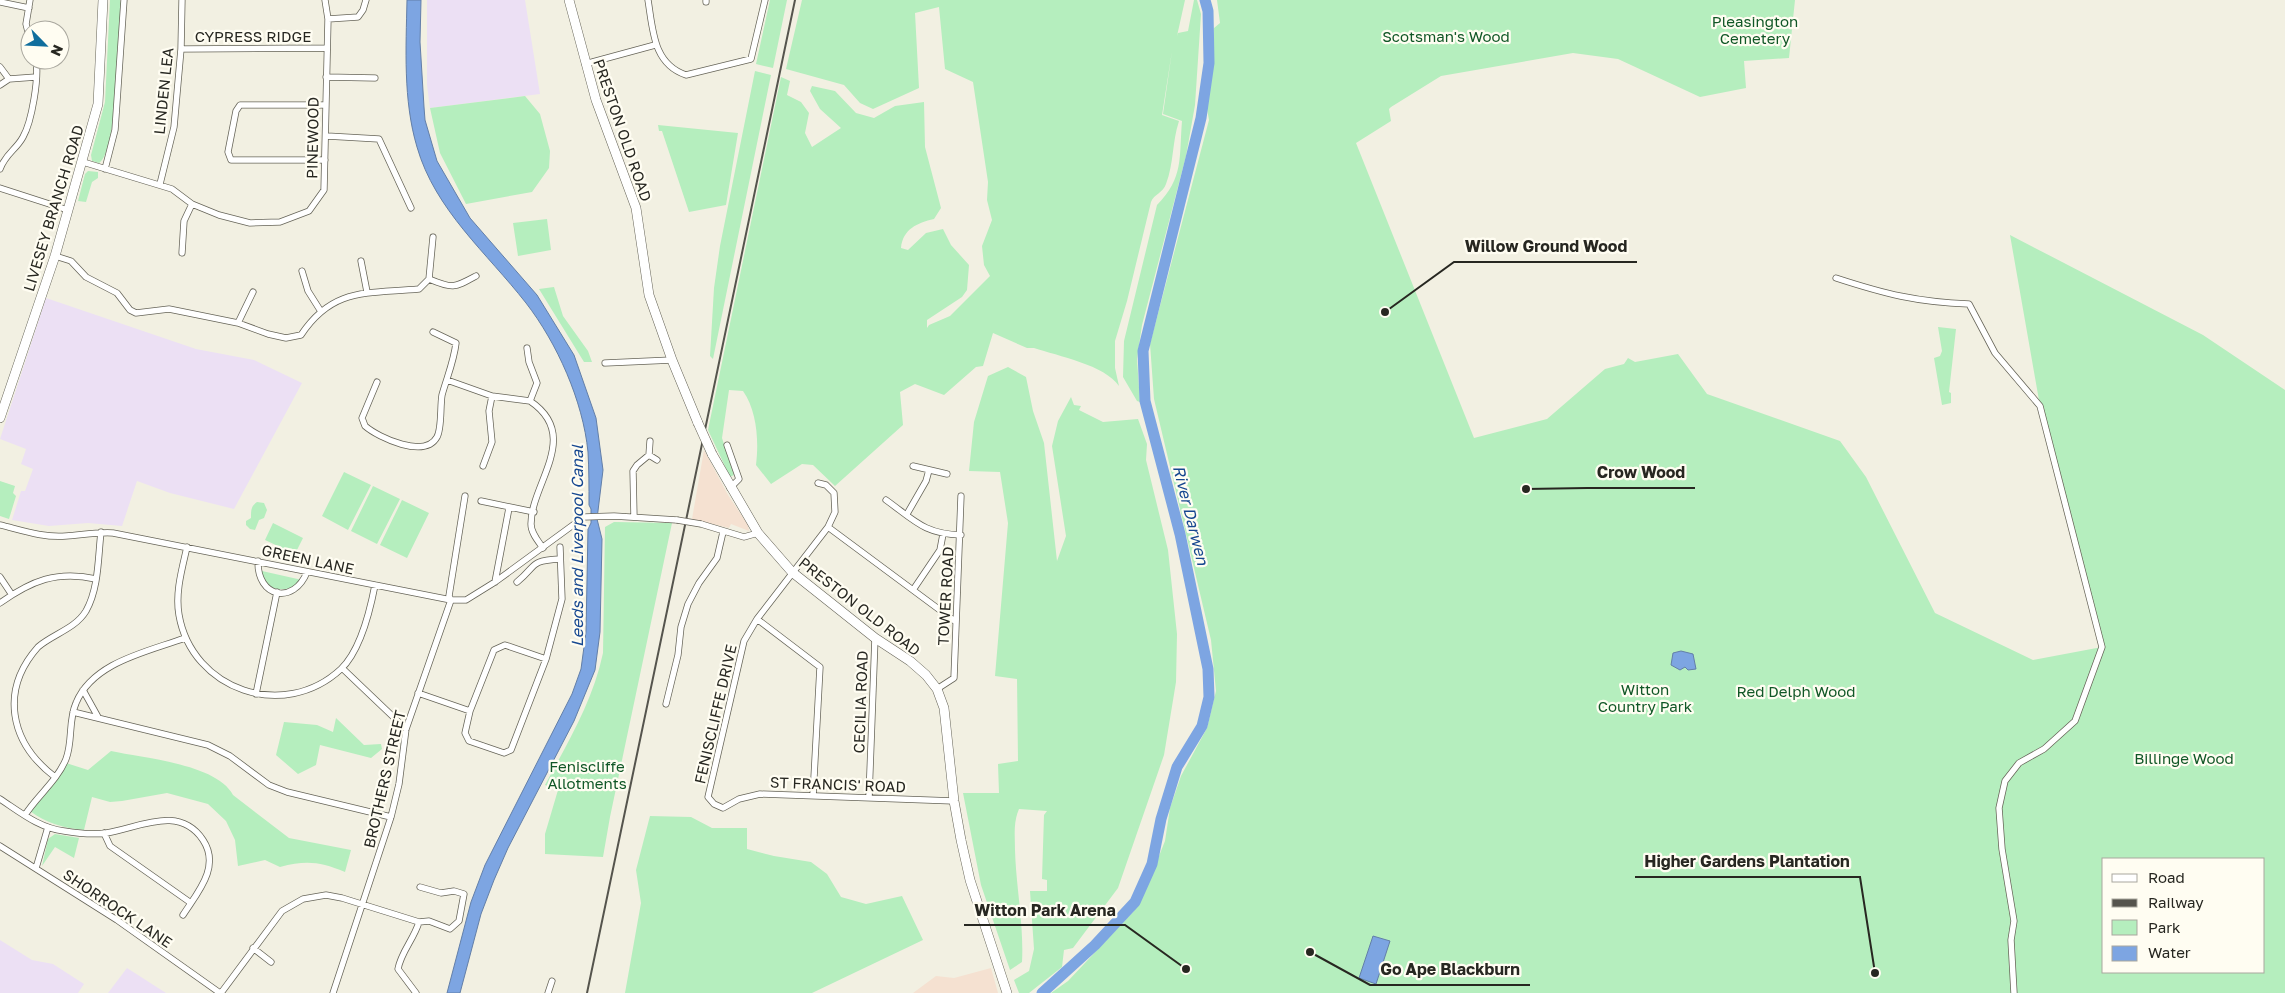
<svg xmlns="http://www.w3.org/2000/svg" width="2285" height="993" font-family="'Golos Text',sans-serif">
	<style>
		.industrial { fill: #f5e1d1 }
		.education { fill: #ece0f4 }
		.green { fill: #b5eebe; fill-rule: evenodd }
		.water { fill: #7da5e2; stroke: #637fa8 }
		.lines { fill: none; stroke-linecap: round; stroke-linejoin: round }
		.river { stroke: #7da5e2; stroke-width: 11 }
		.street-casing { stroke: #666458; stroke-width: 7 }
		.primary-casing { stroke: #666458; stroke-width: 10 }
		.street { stroke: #fff; stroke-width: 5.5 }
		.primary { stroke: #fff; stroke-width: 9 }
		.rail { stroke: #55544d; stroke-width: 2 }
		.street-bridge-casing { stroke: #666458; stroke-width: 7; stroke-linecap: butt }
		.primary-bridge-casing { stroke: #666458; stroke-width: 10; stroke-linecap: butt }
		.street-bridge { stroke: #fff; stroke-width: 5.5 }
		.primary-bridge { stroke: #fff; stroke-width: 9 }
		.labels { text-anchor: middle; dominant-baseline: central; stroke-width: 4.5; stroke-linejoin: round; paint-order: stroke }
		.park-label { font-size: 15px; fill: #105726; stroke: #fffdf2 }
		.street-label { font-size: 15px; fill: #272721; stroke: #fffdf2 }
		.water-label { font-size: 16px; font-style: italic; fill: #174890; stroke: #fffdf2 }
		.leader { fill: none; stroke: #272721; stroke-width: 2 }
		.callout-dot { fill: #272721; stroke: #fffdf2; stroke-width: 2 }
		.callout-label { font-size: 16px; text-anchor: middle; font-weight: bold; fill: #272721; stroke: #fffdf2; stroke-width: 4.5; stroke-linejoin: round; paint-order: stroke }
	</style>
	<rect width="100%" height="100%" fill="#f2f0e2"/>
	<!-- industrial -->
	<path class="industrial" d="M 704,450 L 728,495 L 748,525 L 749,531 L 731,524 L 729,528 L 692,519 Z
		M 991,968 L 998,993 L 913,993 L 936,976 L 954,978 Z"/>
	<!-- education -->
	<path class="education" d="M 427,0 L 525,0 L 540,94 L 430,108 L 427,85 Z
		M 46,298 L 196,349 L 254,360 L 302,383 L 234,509 L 170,493 L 137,481 L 122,526 L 88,523 L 49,526 L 12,520 L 21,491 L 25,491 L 33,469 L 21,464 L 26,449 L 0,439 Z
		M 0,940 L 32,960 L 53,964 L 84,984 L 78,993 L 0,993 Z
		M 127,968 L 166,993 L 108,993 Z"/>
	<!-- green -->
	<path class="green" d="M 110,0 L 120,0 L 121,4 C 119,29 118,153 99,163 L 92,161 L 91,155 L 105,102 Z
		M 770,0 L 787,0 L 773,68 L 756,64 Z
		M 802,0 L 1185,0 L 1177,36 L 1178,33 L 1188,31 L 1194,0 L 1197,0 L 1201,14 L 1195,105 L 1186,156 L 1142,325 L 1137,359 L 1140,402 L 1137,401 L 1123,377 L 1124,341 L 1157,205 C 1184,178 1179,157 1182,121 L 1163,114 L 1172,51 L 1162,115 L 1179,121 C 1172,142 1174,163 1166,184 C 1163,193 1154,194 1151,202 L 1127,301 L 1115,341 L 1115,368 L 1119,386 C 1105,365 1058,356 1034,348 L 1027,348 L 993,333 L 983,366 L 976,367 L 944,395 L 915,384 L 900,392 L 903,425 L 835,486 L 813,465 L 802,464 L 771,484 L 756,465 C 759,441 757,411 743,391 L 729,390 L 722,438 L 734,475 L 730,477 L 708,430 L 781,77 L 790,81 L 787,95 L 801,102 L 809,113 L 805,133 L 812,147 L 841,128 L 820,109 L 810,91 L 812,86 L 835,91 L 856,113 L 874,118 L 895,106 L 924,102 L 925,147 L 941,208 L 934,219 C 917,223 903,229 901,248 L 908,250 L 926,233 L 943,229 L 951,245 L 969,265 L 967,290 L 962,297 L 927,320 L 927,328 L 929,325 L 950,316 L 990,276 L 984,265 L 982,246 L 992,220 L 987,200 L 988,182 L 973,82 L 945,69 L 939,7 L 915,13 L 919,88 L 873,109 L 860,103 L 844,85 L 786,69 Z
		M 1217,0 L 1795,0 L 1789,58 L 1744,61 L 1746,88 L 1700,97 L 1618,59 L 1573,53 L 1441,76 L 1391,107 L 1389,109 L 1391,121 L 1356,143 L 1474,438 L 1547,419 L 1605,369 L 1624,364 L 1628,358 L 1635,362 L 1678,354 L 1707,394 L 1840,441 L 1866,477 L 1935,613 L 2033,660 L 2102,647 L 2040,406 L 2010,235 L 2203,335 L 2285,390 L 2285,993 L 1051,993 L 1068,981 L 1134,911 L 1149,881 L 1165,841 L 1170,808 L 1181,776 L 1207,728 L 1216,691 L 1211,640 L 1154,399 L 1150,344 L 1209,120 L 1207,109 L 1214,28 L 1220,23 ZM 2104,859 L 2264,859 L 2264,972 L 2104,972 Z
		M 755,71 L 771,75 L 713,359 L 710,356 L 714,288 L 720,246 Z
		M 525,96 L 540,114 L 550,151 L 549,168 L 532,192 L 466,204 L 440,153 L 430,108 Z
		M 658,125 L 738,133 L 726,205 L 689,212 L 662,131 L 659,131 Z
		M 88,171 L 98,172 L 98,178 L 92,182 L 86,202 L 78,201 L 85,174 Z
		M 547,219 L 551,250 L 518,256 L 513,223 Z
		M 554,287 L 563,316 L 588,351 L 592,362 L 584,362 L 539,289 Z
		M 1938,327 L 1956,329 L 1949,392 L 1951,393 L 1951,403 L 1942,405 L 1934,358 L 1940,356 L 1942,351 Z
		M 1008,367 L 1026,377 L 1033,411 L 1044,443 L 1057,561 L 1066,536 L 1052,446 L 1058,421 L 1071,397 L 1074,405 L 1081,406 L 1079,410 L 1103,422 L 1138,419 L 1147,444 L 1146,460 L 1168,550 L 1177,634 L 1176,682 L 1164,755 L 1118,888 L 1073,948 L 1064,950 L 1062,967 L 1029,993 L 1019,993 L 1014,980 L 1029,971 L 1034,949 L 1030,891 L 1047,891 L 1047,880 L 1042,879 L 1044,815 L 1047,811 L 1019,809 C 1013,823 1015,836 1015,850 C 1016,887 1024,925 1022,962 L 1010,970 L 981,885 L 963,793 L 999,793 L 998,764 L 1018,761 L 1017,679 L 995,676 L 1008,523 L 1000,472 L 969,471 L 974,422 L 988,376 Z
		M 344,472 L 371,485 L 348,530 L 322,516 Z
		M 0,481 L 15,486 L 13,493 L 16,496 L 9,519 L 0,516 Z
		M 373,486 L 400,499 L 377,544 L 351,531 Z
		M 402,500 L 429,513 L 407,558 L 380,545 Z
		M 257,502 L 264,503 L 267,510 L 264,518 L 259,520 L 255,530 L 250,529 L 246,525 L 246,521 L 251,518 C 251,510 251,506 257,502 Z
		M 614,522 L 672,523 L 610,817 L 603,857 L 545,854 L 545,834 L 558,790 L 545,785 C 568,742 593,701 603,653 L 605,527 Z
		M 273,523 L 303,538 L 295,554 L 265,540 Z
		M 262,571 L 302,580 C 292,594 260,593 262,571 Z
		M 336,718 L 364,745 L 381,744 L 382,749 L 371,758 L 320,745 L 316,765 L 298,774 L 276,755 L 284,722 L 317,725 L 333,732 Z
		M 111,751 C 143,758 217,764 233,795 L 289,838 L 351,850 L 345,872 C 320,862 307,860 280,867 L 265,860 L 238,866 L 235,840 L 226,821 L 208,804 L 167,793 L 122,801 L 110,802 L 92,797 L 84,830 C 63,828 46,823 30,811 L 66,763 L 88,770 Z
		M 650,816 L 691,817 L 712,828 L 747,828 L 747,849 L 774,856 L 811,862 L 827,874 L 841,897 L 866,904 L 902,896 L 923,940 L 812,993 L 625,993 L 641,903 L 636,870 Z
		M 55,834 L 79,838 L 74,858 L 55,847 L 42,866 L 48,839 Z"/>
	<!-- water -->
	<path class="water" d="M 407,0 L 421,0 L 420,42 L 424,107 L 425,120 L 437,161 L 470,218 L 537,295 L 574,355 L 596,418 L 603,470 L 597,519 L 602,539 L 600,632 L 595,670 L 574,721 L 508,848 L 494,880 L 481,914 L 460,993 L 447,993 L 471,902 L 485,865 L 572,694 L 581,669 L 586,632 L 588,529 L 591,523 L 591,509 L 589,505 C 589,487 589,469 588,452 C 583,401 557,343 526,303 C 487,253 435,210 417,147 C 403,100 406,48 407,0 Z
		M 1681,651 L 1693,654 L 1696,669 L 1688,670 L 1685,667 L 1680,670 L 1671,665 L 1673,653 Z
		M 1373,936 L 1390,941 L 1376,984 L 1359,978 Z"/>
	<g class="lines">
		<!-- river -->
		<path class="river" d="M 1042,993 L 1095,945 L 1135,902 L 1152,864 L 1161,819 L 1177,767 L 1202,726 L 1209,697 L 1208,669 L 1180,534 L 1145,401 L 1143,351 L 1201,118 L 1209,63 L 1208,11 L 1205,0"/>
		<defs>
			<path id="street" d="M 648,0 C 653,30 653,64 686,75 L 751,59 L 765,0
				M 0,2 L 29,8
				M 706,2 L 706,0
				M 328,19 L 358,17 L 363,10 L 366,0
				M 30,40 L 26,24 L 30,0
				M 181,49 L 326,48
				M 585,64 L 655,45
				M 0,67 L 9,79
				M 326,77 L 375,78
				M 0,85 L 9,79 L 36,77
				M 327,136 L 379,139 L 411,208
				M 325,160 L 231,160 L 228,152 L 236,111 L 240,105 L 325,105
				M 83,162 L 172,189 L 192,204 L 219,215 L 250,223 L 280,222 L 309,211 L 324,190 L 328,19 L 325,0
				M 0,169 C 6,153 16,150 23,137 C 32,121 39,78 36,60
				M 105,169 L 115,130 L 124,0
				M 160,184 L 174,127 L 181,49 L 182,0
				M 0,188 L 68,210
				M 182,253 L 184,221 L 192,204
				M 55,256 L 71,261 L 86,277 L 117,293 L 130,310 L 136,313 L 169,309 L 238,323 L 268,334 L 286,338 L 301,335 C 333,287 367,294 419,289 L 429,279 L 433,237
				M 361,261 L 367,292
				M 302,271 L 308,291 L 320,310
				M 1836,278 C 1885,294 1917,302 1969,304 L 1995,353 L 2040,406 L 2102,647 L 2075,721 L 2044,749 L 2019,763 L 2005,781 L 1999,808 L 2002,849 L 2014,921 L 2011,940 L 2014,993
				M 429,279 C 453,289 454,288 476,276
				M 238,323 L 253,292
				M 527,348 L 529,362 L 537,383 L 530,401
				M 605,363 L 672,360
				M 447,380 L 492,396 L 530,401 C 582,436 531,483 531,524 C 531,533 538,541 543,548
				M 377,382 L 362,418 L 365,426 C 379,438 425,459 437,437 C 442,428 440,407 442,395 C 447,377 454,361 456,343 L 433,332
				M 727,445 L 739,479 L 730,488
				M 649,455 L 650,441
				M 483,466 L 492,442 L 489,411 L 492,396
				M 913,466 L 947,474
				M 818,483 L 826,485 L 834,493 L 835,512 L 828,527 L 757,619 L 744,641 L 708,797 L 714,804 L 723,808 L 739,799 L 760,794 L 954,801
				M 886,500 C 914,520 924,534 961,535
				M 481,501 L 534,512
				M 907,514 L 926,481 L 929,470
				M 634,517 L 633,471 L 637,465 L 649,455 L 657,460
				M 701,524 L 744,537 L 758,533
				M 0,525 C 21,530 43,538 66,536 C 82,535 96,532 113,533 L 451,600 L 466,600 L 495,582 L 584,517 L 614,516 L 677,520
				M 828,527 L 956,622
				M 187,547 C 182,569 175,593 179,615 C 192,690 284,722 341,669 C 361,650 370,611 375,585
				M 258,561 C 257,598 294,605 307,572
				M 0,577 L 12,595
				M 495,582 L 509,508
				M 517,582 C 538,565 528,561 560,559
				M 913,590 L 940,550 L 943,534
				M 0,603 C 31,581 57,570 96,579
				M 757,619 L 820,667 L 813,796
				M 546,659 L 505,645 L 494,650 L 470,711 L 465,733 L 469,741 L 504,753 L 511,750 L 546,659 L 562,599 L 560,547
				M 342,668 L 406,729
				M 937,689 L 954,678 L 961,496
				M 83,690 L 98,717
				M 418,693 L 470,711
				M 256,694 L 277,592
				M 666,704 L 678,655 L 681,627 L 688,604 L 699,583 L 717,558 L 723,532
				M 73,712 L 208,745 L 230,756 L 269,785 L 287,792 L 391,817
				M 55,777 C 9,742 0,690 38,647 C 53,634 75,629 86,611 C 99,588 98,557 101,532
				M 869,797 L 875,638
				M 0,799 C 20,812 39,828 64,831 C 76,833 93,835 106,833 C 139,828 179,804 203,840 C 221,867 197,893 183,915
				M 25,815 C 37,796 57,781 66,759 C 73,741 68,721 76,703 C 93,662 147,652 185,638
				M 104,833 L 110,846 L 191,903
				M 0,846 L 117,920 L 220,993
				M 36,868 L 48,827
				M 253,948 L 271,962
				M 221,993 L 282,911 L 303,899 L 326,895 L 342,898 L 419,922 L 429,921 L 450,929 L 459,921 L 464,894 L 454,891 L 441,893 L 420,887
				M 333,993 L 391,817 L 399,784 L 406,729 L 451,600 L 449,596 L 465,496
				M 416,993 L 398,969 C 401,952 414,939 419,922
				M 548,993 L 552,981"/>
			<path id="primary" d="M 569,0 L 596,100 L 636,208 L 649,295 L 672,360 L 698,423
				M 0,418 L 55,256 L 98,104 L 103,0
				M 712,454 L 758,533 L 792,572 L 875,638 L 910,661 L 926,675 L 937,689 L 944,708 L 954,801 L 961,840 L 970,880 L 1007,993"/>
		</defs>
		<!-- street casing -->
		<use href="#street" class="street-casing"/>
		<!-- primary casing -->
		<use href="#primary" class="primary-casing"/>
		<!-- street -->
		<use href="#street" class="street"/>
		<!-- primary -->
		<use href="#primary" class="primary"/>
		<!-- rail -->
		<path class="rail" d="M 587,993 L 795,0"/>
		<defs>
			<path id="street-bridge" d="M 677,520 L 701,524"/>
			<path id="primary-bridge" d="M 698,423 L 712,454"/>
		</defs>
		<!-- street-bridge casing -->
		<use href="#street-bridge" class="street-bridge-casing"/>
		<!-- primary-bridge casing -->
		<use href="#primary-bridge" class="primary-bridge-casing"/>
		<!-- street-bridge -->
		<use href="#street-bridge" class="street-bridge"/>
		<!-- primary-bridge -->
		<use href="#primary-bridge" class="primary-bridge"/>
	</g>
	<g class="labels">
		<!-- park labels -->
		<g class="park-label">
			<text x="1755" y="21">Pleasington<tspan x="1755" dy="17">Cemetery</tspan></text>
			<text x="1446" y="36">Scotsman's Wood</text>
			<text x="1645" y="689">Witton<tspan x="1645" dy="17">Country Park</tspan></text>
			<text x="1796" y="691">Red Delph Wood</text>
			<text x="2184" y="758">Billinge Wood</text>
			<text x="587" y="766">Feniscliffe<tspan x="587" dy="17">Allotments</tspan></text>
		</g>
		<!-- street labels -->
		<g class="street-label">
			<text x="253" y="36">CYPRESS RIDGE</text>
			<text transform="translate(163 91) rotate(-84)">LINDEN LEA</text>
			<text transform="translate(623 130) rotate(71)">PRESTON OLD ROAD</text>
			<text transform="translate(312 138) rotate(-89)">PINEWOOD</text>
			<text transform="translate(53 208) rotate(-73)">LIVESEY BRANCH ROAD</text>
			<text transform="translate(308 559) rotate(12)">GREEN LANE</text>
			<text transform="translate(945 596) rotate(-87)">TOWER ROAD</text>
			<text transform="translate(860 606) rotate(38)">PRESTON OLD ROAD</text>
			<text transform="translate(860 702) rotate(-88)">CECILIA ROAD</text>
			<text transform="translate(715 714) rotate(-77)">FENISCLIFFE DRIVE</text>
			<text transform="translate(384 779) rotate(-77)">BROTHERS STREET</text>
			<text transform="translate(838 784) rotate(2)">ST FRANCIS' ROAD</text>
			<text transform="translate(118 908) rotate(34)">SHORROCK LANE</text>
		</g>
		<!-- water labels -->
		<g class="water-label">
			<text transform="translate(1191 515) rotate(76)">River Darwen</text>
			<text transform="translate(577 546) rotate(-90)">Leeds and Liverpool Canal</text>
		</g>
	</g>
	<!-- callouts -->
	<path class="leader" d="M1385 312L1454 262H1637M1526 489L1587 488H1695M1875 973L1860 877H1635M1186 969L1125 925H964M1310 952L1370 985H1530"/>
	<g class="callout-dot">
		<circle cx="1385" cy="312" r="5"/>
		<circle cx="1526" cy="489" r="5"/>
		<circle cx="1875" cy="973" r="5"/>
		<circle cx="1186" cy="969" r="5"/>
		<circle cx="1310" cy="952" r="5"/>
	</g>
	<g class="callout-label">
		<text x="1546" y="252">Willow Ground Wood</text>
		<text x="1641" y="478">Crow Wood</text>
		<text x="1747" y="867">Higher Gardens Plantation</text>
		<text x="1045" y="916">Witton Park Arena</text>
		<text x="1450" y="975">Go Ape Blackburn</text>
	</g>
	<!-- legend -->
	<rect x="2102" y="858" width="162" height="115" fill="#fffdf2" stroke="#a9a79e"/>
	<rect x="2112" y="874" width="25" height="8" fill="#ffffff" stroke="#a9a79e"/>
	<text x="2148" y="883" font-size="15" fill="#272721">Road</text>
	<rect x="2112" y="899" width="25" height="8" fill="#55544d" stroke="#a9a79e"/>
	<text x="2148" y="908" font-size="15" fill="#272721">Railway</text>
	<rect x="2112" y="920" width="25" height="15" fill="#b5eebe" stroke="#a9a79e"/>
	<text x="2148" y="933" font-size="15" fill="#272721">Park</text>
	<rect x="2112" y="946" width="25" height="15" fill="#7da5e2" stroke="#a9a79e"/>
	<text x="2148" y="958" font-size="15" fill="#272721">Water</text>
	<!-- north arrow -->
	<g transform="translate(45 45) rotate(114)"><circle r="24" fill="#fffdf2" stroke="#a9a79e"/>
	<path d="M0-4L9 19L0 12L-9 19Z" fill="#106e9d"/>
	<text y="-8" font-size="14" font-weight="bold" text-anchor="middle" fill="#272721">N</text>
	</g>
</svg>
